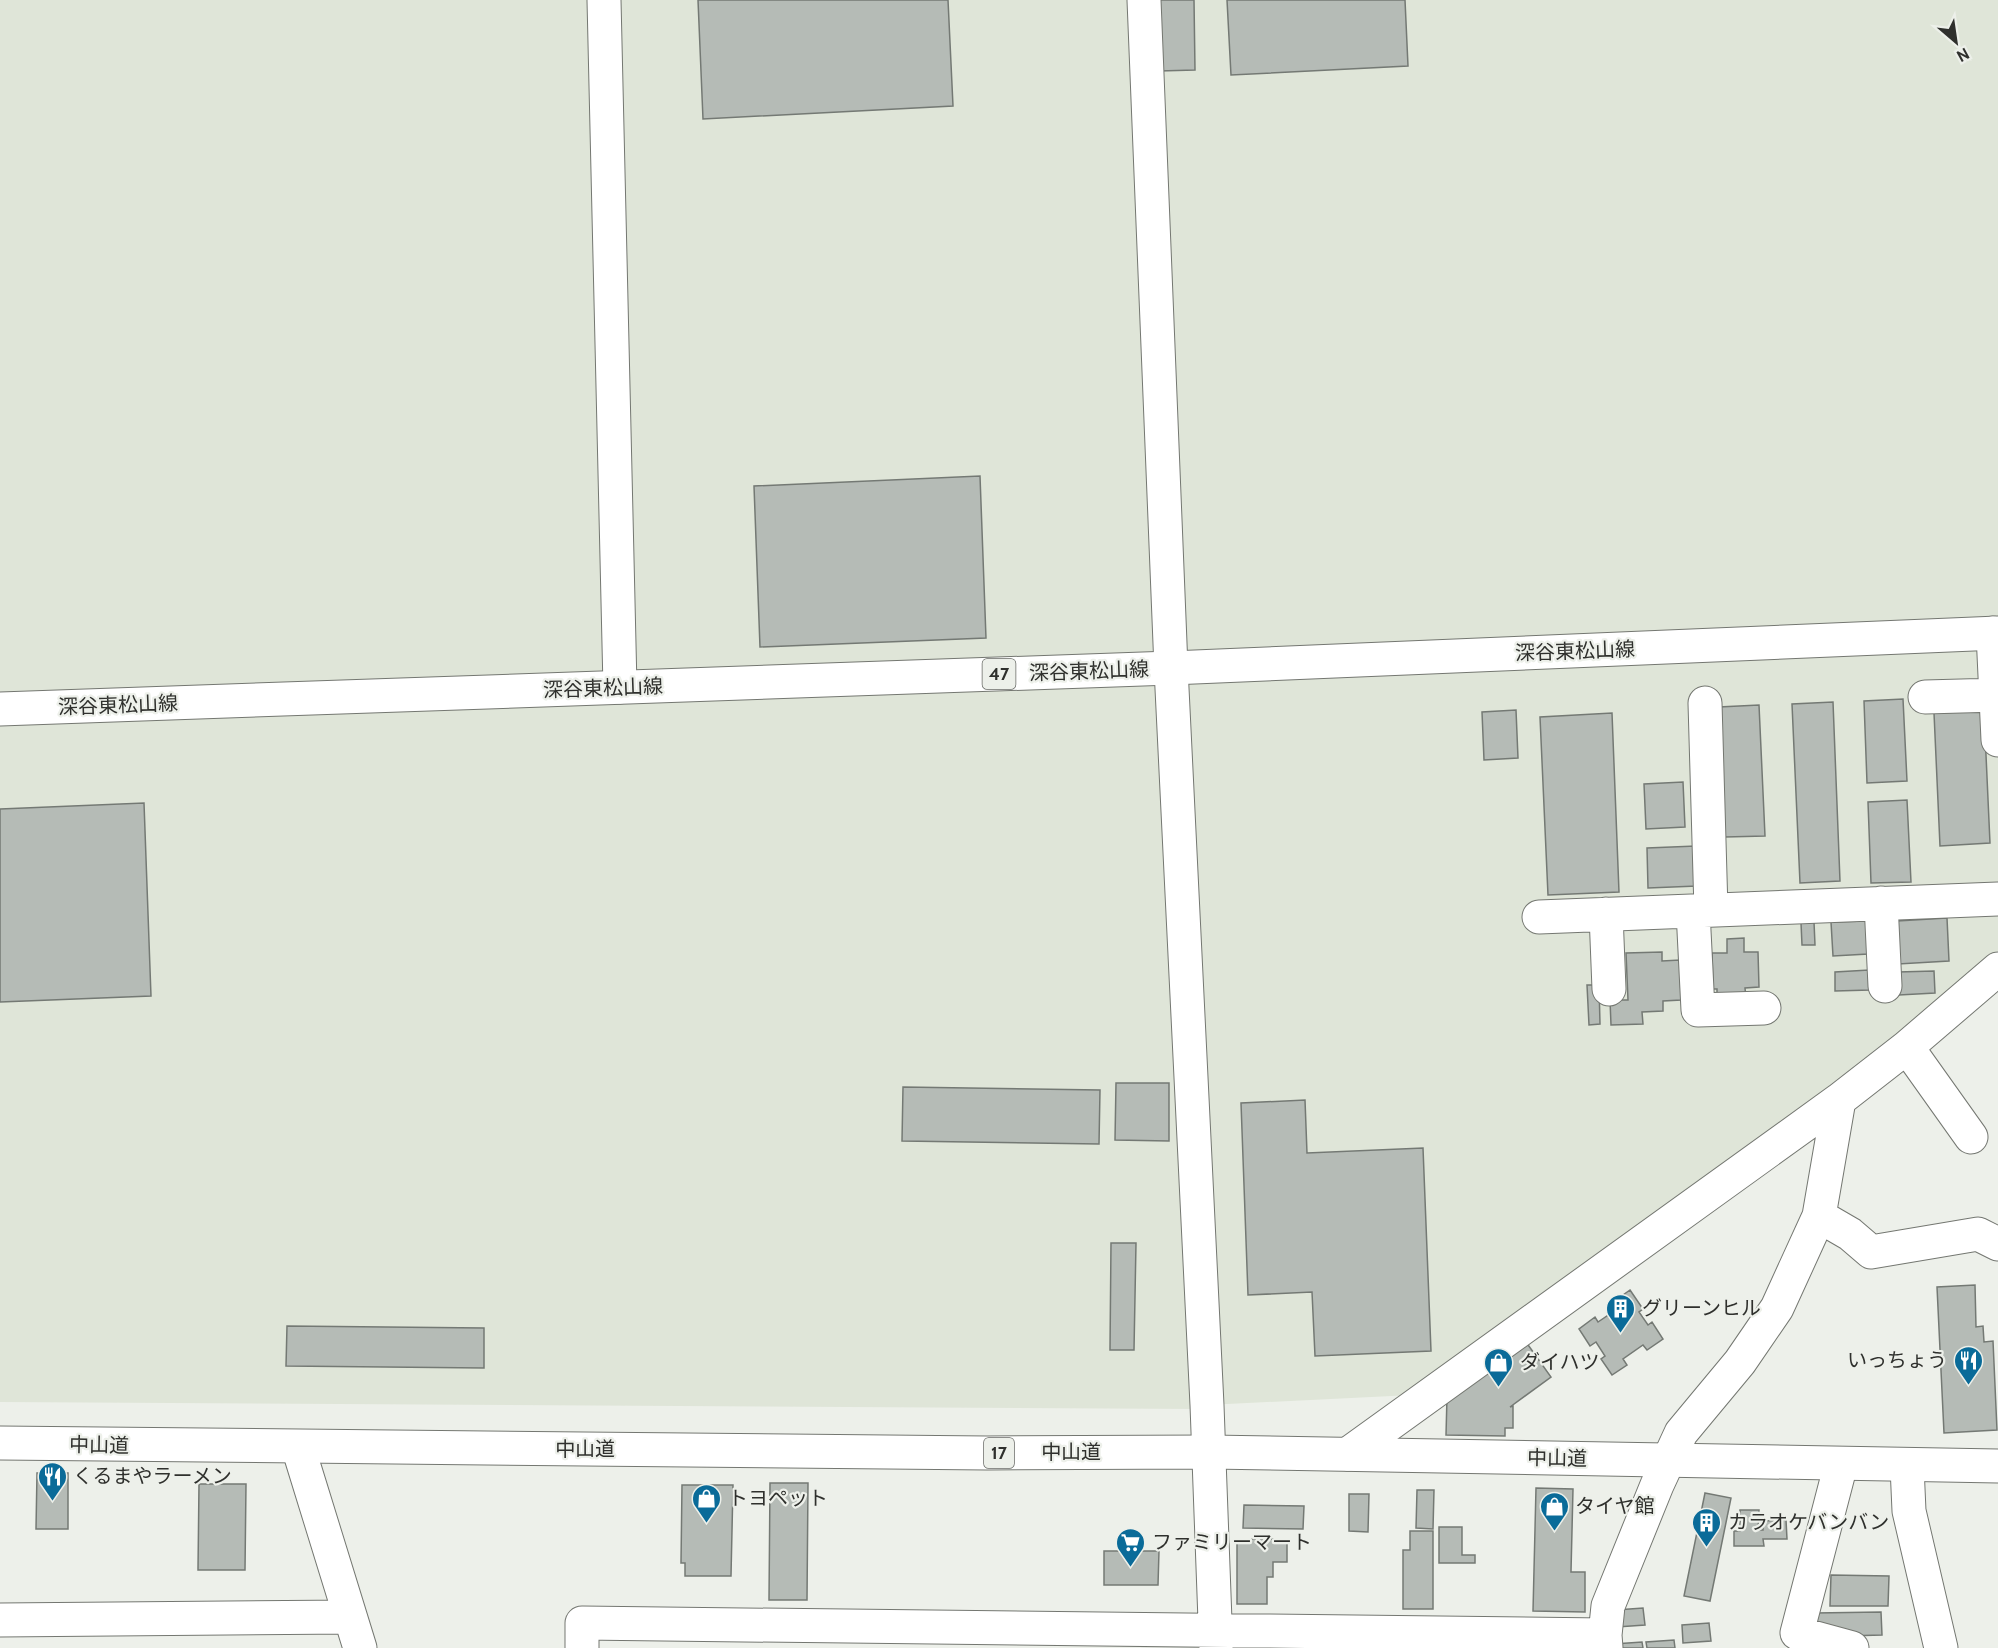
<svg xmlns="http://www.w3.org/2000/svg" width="1998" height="1648" font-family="Cabin,'Noto Sans JP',sans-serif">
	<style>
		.built { fill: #dfe5d8 }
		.building { fill: #b5bbb6; stroke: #747974; stroke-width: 1.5 }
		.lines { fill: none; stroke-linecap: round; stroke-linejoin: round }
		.minor-casing { stroke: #747771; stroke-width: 35 }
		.major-casing { stroke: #747771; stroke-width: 35 }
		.highway-casing { stroke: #747771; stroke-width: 35 }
		.minor { stroke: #fff; stroke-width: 33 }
		.major { stroke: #fff; stroke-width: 33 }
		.highway { stroke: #fff; stroke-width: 33 }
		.labels { text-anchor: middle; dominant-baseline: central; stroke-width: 4.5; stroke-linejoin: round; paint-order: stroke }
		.shield { fill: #edf0ea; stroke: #686a66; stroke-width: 1.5 }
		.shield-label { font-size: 18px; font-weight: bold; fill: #2f302d }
		.street-label { font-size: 20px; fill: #2f302d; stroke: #edf0ea }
		.poi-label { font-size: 20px; fill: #2f302d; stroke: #edf0ea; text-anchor: start }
	</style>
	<rect width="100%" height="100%" fill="#edf0ea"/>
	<!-- built -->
	<path class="built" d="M 0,0 L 1139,0 L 1199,1409 L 0,1402 Z
		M 1145,0 L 1998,0 L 1998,951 L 1900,1038 L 1412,1395 L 1207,1405 Z"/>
	<!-- building -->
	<path class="building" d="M 698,0 L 948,0 L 953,106 L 703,119 Z
		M 1158,0 L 1194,0 L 1195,70 L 1159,71 Z
		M 1227,0 L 1405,0 L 1408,66 L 1231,75 Z
		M 980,476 L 986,638 L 760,647 L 754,486 Z
		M 1903,699 L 1907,781 L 1867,783 L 1864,701 Z
		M 1833,702 L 1840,881 L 1800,883 L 1792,704 Z
		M 1759,705 L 1765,836 L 1725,837 L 1719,707 Z
		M 1516,710 L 1518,758 L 1484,760 L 1482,712 Z
		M 1984,711 L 1990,843 L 1940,846 L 1934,713 Z
		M 1612,713 L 1619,892 L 1548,895 L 1540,717 Z
		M 1683,782 L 1685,827 L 1646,829 L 1644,784 Z
		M 1907,800 L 1911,882 L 1871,883 L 1868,802 Z
		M 144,803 L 151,996 L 0,1002 L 0,809 Z
		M 1696,846 L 1697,886 L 1648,888 L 1647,848 Z
		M 1947,918 L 1949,961 L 1898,964 L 1897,921 Z
		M 1866,921 L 1868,954 L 1833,956 L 1831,922 Z
		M 1814,922 L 1815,945 L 1802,945 L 1801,923 Z
		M 1744,938 L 1744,952 L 1758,952 L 1759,987 L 1745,988 L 1746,999 L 1717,1000 L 1717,989 L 1713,989 L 1712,953 L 1727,953 L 1727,939 Z
		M 1662,952 L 1662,961 L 1680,960 L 1681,1000 L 1663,1001 L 1663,1011 L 1642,1012 L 1643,1024 L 1611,1025 L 1610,1000 L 1628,1000 L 1626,953 Z
		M 1869,970 L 1870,990 L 1835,991 L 1835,972 Z
		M 1934,971 L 1935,993 L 1899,995 L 1898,972 Z
		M 1587,985 L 1599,985 L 1600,1024 L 1589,1025 Z
		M 1116,1083 L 1169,1083 L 1169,1141 L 1115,1140 Z
		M 903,1087 L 1100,1090 L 1099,1144 L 902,1141 Z
		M 1305,1100 L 1307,1153 L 1423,1148 L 1431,1351 L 1315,1356 L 1312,1292 L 1248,1295 L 1241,1103 Z
		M 1111,1243 L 1136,1243 L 1134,1350 L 1110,1350 Z
		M 1975,1285 L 1976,1327 L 1983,1326 L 1984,1342 L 1993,1341 L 1997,1430 L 1944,1433 L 1937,1287 Z
		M 1630,1290 L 1643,1309 L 1639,1312 L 1648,1325 L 1652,1322 L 1663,1339 L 1647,1350 L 1643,1345 L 1623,1359 L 1627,1365 L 1612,1375 L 1601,1359 L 1605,1356 L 1596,1342 L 1590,1346 L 1579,1329 L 1595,1317 L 1598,1322 L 1617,1309 L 1612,1303 Z
		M 287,1326 L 484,1328 L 484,1368 L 286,1366 Z
		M 1526,1342 L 1551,1377 L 1510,1407 L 1513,1406 L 1513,1428 L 1505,1428 L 1505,1436 L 1446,1435 L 1447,1397 Z
		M 37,1473 L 68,1473 L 68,1529 L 36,1529 Z
		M 770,1483 L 808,1483 L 807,1600 L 769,1600 Z
		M 199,1484 L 246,1484 L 245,1570 L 198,1570 Z
		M 682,1485 L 733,1485 L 731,1576 L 685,1576 L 685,1563 L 681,1563 Z
		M 1536,1488 L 1573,1489 L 1571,1572 L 1585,1572 L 1585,1612 L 1533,1611 Z
		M 1417,1490 L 1434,1490 L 1433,1529 L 1416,1528 Z
		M 1705,1493 L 1731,1498 L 1710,1601 L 1684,1596 Z
		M 1349,1494 L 1369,1494 L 1368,1532 L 1349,1531 Z
		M 1244,1505 L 1304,1506 L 1303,1529 L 1243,1528 Z
		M 1740,1510 L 1759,1510 L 1758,1530 L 1763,1530 L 1763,1521 L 1786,1520 L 1787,1539 L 1763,1539 L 1764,1546 L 1734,1546 L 1734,1531 L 1740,1531 Z
		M 1439,1527 L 1462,1527 L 1462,1555 L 1475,1555 L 1475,1563 L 1439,1563 Z
		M 1410,1531 L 1433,1531 L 1433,1609 L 1403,1609 L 1403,1550 L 1410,1550 Z
		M 1237,1539 L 1287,1539 L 1287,1562 L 1273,1562 L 1273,1577 L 1267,1577 L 1267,1604 L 1237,1604 Z
		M 1104,1551 L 1159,1551 L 1158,1585 L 1104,1585 Z
		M 1831,1575 L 1889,1576 L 1888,1606 L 1830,1606 Z
		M 1643,1608 L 1645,1625 L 1617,1627 L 1616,1610 Z
		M 1881,1612 L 1882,1635 L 1845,1636 L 1815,1633 L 1815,1613 Z
		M 1709,1623 L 1711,1641 L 1683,1643 L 1682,1625 Z
		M 1674,1640 L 1675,1648 L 1647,1648 L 1646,1642 Z
		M 1642,1642 L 1643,1648 L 1614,1648 L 1614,1644 Z"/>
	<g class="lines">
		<defs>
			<path id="minor" d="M 604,0 L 620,687
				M 1144,0 L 1171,668 L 1207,1405 L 1216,1648
				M 1993,633 L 1998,740
				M 1925,697 L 1998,695
				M 1705,703 L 1711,910
				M 1881,903 L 1885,986
				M 1693,911 L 1698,1010 L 1764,1008
				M 1606,914 L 1609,989
				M 1539,917 L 1998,899
				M 1907,1047 L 1971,1137
				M 1819,1216 L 1850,1234 L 1871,1252 L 1978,1234 L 1998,1244
				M 298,1447 L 360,1648
				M 1348,1454 L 1839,1100 L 1907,1047 L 1998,969
				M 1841,1464 L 1797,1633 L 1852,1648
				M 1907,1466 L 1909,1511 L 1941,1648
				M 0,1620 L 350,1617
				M 582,1648 L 582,1623 L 1605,1635
				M 1606,1648 L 1605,1635 L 1608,1606 L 1657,1485 L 1681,1433 L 1740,1362 L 1777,1308 L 1819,1216 L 1839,1100"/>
			<path id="major" d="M 0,709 L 1171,668 L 1998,633"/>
			<path id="highway" d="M 0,1443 L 987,1453 L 1210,1452 L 1998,1466"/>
		</defs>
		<!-- minor casing -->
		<use href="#minor" class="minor-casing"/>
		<!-- major casing -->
		<use href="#major" class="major-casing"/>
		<!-- highway casing -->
		<use href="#highway" class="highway-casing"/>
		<!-- minor -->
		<use href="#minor" class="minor"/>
		<!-- major -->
		<use href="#major" class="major"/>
		<!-- highway -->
		<use href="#highway" class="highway"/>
	</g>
	<!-- icons -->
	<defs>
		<symbol id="building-pin" viewBox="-11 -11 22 30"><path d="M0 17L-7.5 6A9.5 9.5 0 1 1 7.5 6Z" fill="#0a6b99" stroke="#edf0ea"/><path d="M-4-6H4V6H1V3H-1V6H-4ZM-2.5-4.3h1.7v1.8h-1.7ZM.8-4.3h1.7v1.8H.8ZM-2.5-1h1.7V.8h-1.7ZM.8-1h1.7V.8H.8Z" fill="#fff"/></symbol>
		<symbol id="restaurant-pin" viewBox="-11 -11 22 30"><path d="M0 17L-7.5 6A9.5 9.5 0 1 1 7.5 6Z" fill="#0a6b99" stroke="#edf0ea"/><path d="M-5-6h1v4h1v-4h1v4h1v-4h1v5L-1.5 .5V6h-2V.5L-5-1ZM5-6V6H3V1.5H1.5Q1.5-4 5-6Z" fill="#fff"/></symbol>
		<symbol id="shop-pin" viewBox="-11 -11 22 30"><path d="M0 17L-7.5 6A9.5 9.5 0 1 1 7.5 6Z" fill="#0a6b99" stroke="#edf0ea"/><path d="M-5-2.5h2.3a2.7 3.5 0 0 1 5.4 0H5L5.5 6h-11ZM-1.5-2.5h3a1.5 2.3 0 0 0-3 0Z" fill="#fff"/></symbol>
		<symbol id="supermarket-pin" viewBox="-11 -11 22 30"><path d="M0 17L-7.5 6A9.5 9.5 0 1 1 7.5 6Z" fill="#0a6b99" stroke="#edf0ea"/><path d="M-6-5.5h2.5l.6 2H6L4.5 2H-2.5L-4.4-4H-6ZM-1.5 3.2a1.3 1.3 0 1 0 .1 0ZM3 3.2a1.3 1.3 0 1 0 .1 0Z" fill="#fff"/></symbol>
	</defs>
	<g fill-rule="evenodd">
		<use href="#building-pin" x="1604" y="1292" width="33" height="45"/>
		<use href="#restaurant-pin" x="1952" y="1344" width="33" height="45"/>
		<use href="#shop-pin" x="1482" y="1346" width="33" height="45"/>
		<use href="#restaurant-pin" x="36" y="1460" width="33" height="45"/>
		<use href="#shop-pin" x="690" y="1482" width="33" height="45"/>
		<use href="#shop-pin" x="1538" y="1490" width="33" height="45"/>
		<use href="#building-pin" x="1690" y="1506" width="33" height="45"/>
		<use href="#supermarket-pin" x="1114" y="1526" width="33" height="45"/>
	</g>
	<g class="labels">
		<!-- shield labels -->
		<g class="shield">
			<rect x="982.5" y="659" width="33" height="30" rx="4.5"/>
			<rect x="984" y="1438" width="30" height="30" rx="4.5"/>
		</g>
		<g class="shield-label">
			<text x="999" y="674">47</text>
			<text x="999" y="1453">17</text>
		</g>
		<!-- street labels -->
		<g class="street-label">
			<text transform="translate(1575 651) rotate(-2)">深谷東松山線</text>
			<text transform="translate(1089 671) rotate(-2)">深谷東松山線</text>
			<text transform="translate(603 688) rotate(-2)">深谷東松山線</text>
			<text transform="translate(118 705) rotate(-2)">深谷東松山線</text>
			<text transform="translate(99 1445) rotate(1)">中山道</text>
			<text x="585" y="1449">中山道</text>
			<text x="1071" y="1452">中山道</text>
			<text transform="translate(1557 1458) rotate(1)">中山道</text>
		</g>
		<!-- poi labels -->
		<g class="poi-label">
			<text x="1642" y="1308">グリーンヒル</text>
			<text x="1947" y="1360" text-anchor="end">いっちょう</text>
			<text x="1520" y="1362">ダイハツ</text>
			<text x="73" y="1476">くるまやラーメン</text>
			<text x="728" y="1498">トヨペット</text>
			<text x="1575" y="1506">タイヤ館</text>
			<text x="1728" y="1522">カラオケバンバン</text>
			<text x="1152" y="1542">ファミリーマート</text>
		</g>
	</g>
	<!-- north arrow -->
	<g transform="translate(1956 42) rotate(151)" stroke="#edf0ea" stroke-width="4.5" paint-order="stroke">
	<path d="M0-4.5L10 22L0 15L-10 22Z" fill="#2f302d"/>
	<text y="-9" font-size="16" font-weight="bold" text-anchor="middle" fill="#2f302d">N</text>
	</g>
</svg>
